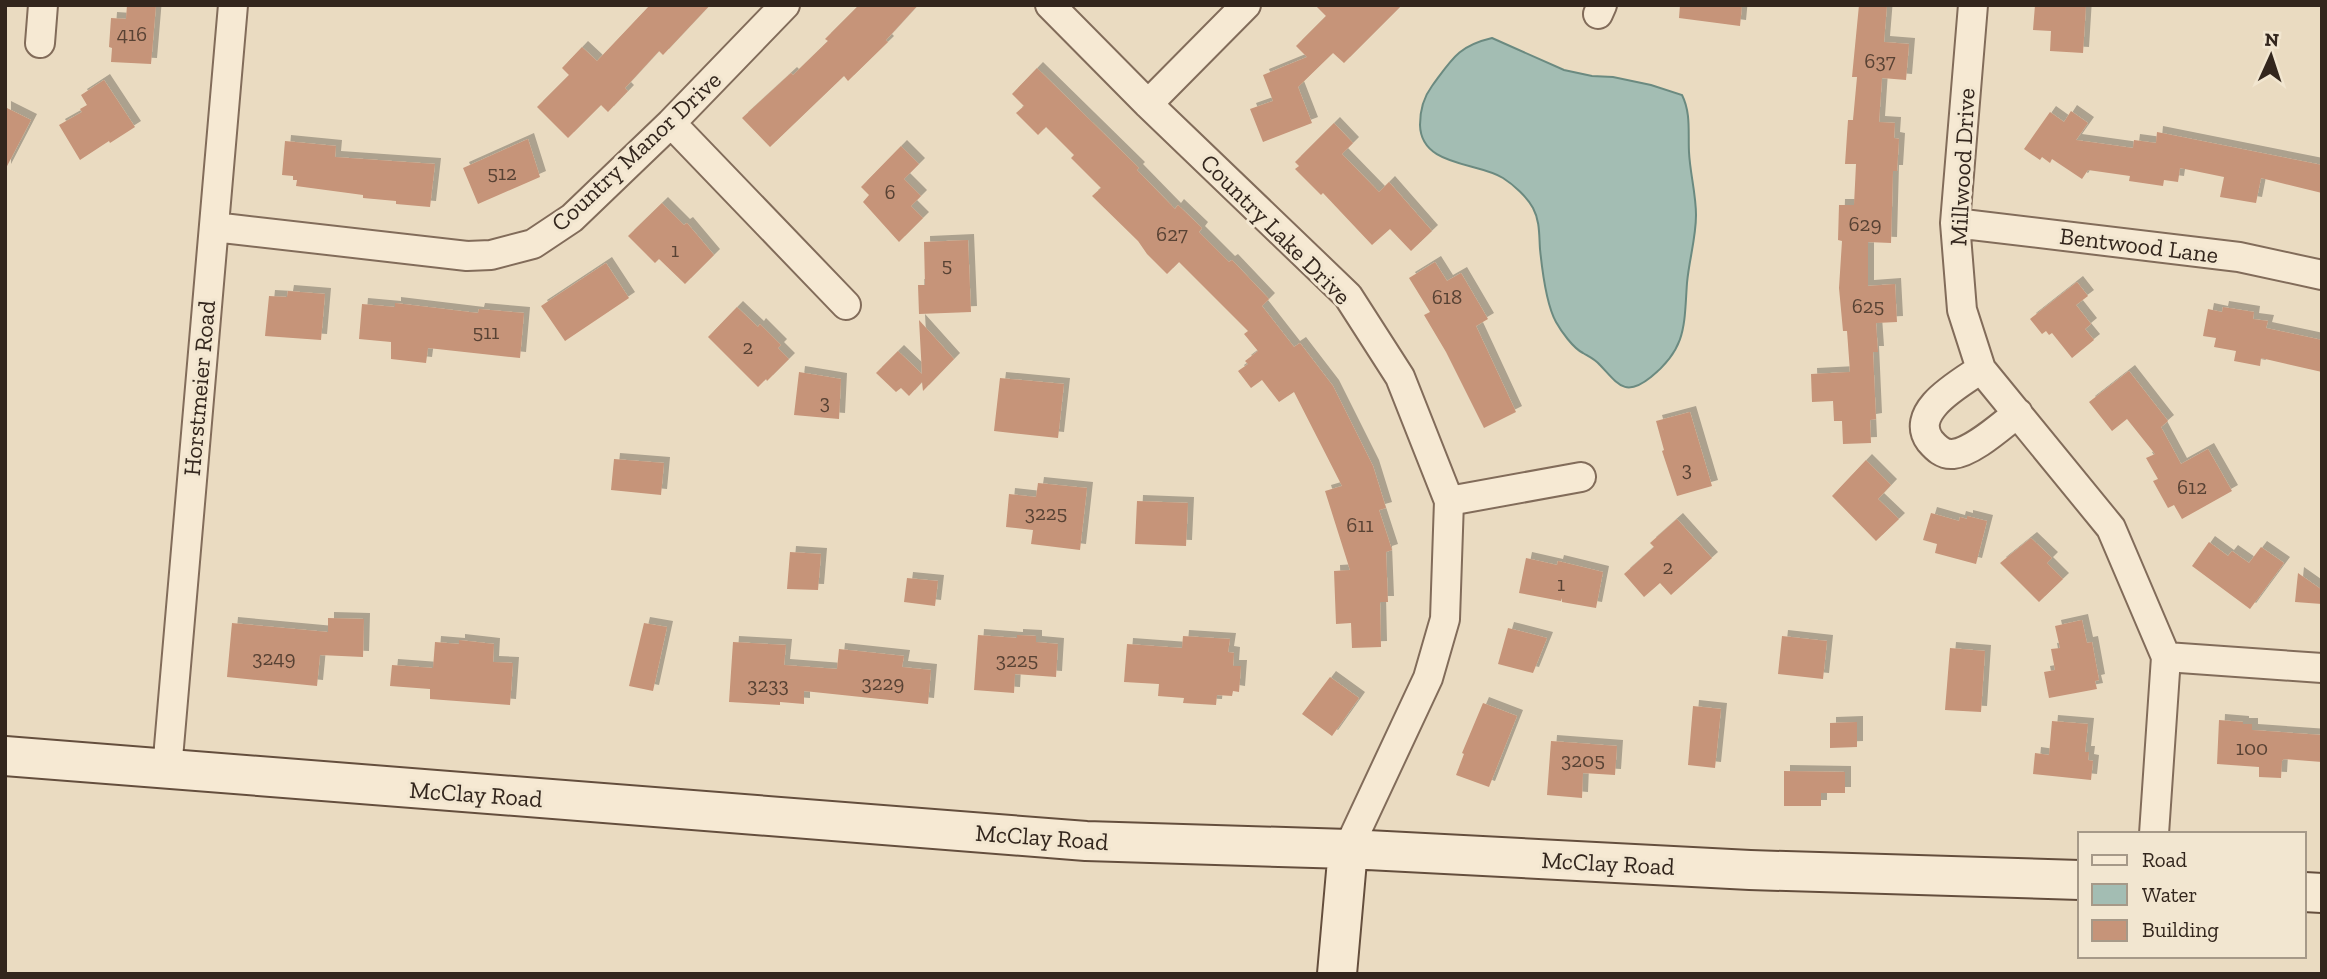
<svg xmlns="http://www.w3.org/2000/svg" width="2327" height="979" font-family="'Zilla Slab',serif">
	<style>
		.water { fill: #a3bdb3; stroke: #6b8a80; stroke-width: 2 }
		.building { fill: #c69479; filter: url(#shadow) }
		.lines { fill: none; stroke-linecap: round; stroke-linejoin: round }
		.minor-casing { stroke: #826c5a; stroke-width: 32 }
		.secondary-casing { stroke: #644e3d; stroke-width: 42 }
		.minor { stroke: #f6e9d3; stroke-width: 28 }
		.secondary { stroke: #f6e9d3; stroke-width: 38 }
		.labels { text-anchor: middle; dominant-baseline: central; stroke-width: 6; stroke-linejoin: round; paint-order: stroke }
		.number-label { font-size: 21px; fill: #584234 }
		.street-label { font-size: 24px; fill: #33261d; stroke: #f2e6d0 }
	</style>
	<defs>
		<filter id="shadow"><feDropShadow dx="6" dy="-6" stdDeviation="0" flood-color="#0004"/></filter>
	</defs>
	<rect width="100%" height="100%" fill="#eadbc1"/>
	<!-- water -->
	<path class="water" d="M 1492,38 L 1564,70 L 1592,76 L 1613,77 L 1651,85 L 1682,95 C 1691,113 1688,132 1689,152 C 1690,173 1696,194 1696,215 C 1696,238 1689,260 1687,283 C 1684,325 1687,348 1651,377 C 1625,398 1618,384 1600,365 C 1595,359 1590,357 1583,353 C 1573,348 1561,331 1556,322 C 1546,304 1542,269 1540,249 C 1539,235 1540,221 1533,208 C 1527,197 1514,185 1503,178 C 1478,162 1421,167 1420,125 C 1420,110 1423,98 1432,86 C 1452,59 1458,46 1492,38 Z"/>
	<!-- building -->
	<path class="building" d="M 127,5 L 156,5 L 151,64 L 111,62 L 112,48 L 109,47 L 111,18 L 126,19 Z
		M 650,5 L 710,5 L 663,55 L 659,51 L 625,88 L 628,91 L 608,112 L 601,105 L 568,138 L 537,107 L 569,75 L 562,68 L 582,47 L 597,61 Z
		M 859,5 L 918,5 L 886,40 L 888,42 L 848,81 L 844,76 L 770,147 L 742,118 L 791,73 L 793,75 L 828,41 L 825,39 Z
		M 1315,5 L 1402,5 L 1344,63 L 1333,53 L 1298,87 L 1312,123 L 1263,142 L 1250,109 L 1273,101 L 1263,75 L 1307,57 L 1296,46 L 1326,16 Z
		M 1680,5 L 1742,5 L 1740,26 L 1679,18 Z
		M 1859,5 L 1887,5 L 1884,42 L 1909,44 L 1906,80 L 1882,78 L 1879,122 L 1895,123 L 1894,138 L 1899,139 L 1897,171 L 1893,171 L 1891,243 L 1868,242 L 1868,286 L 1895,284 L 1897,322 L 1876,323 L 1878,352 L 1873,352 L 1876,419 L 1870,420 L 1871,443 L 1843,444 L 1842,421 L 1834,421 L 1833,401 L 1812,402 L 1811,374 L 1850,372 L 1847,331 L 1843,331 L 1839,288 L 1842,241 L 1838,240 L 1839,205 L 1854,205 L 1856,164 L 1845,164 L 1848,120 L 1853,120 L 1857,77 L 1852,77 Z
		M 2035,5 L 2086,5 L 2083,53 L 2050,51 L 2051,31 L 2033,30 Z
		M 1037,68 L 1139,168 L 1137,170 L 1175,209 L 1178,205 L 1202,228 L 1199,232 L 1229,262 L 1232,260 L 1269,299 L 1262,306 L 1294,347 L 1300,343 L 1333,386 L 1373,466 L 1386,508 L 1379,510 L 1392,550 L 1386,552 L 1388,602 L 1380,602 L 1381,647 L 1352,648 L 1351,623 L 1336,624 L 1334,571 L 1350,570 L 1325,491 L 1342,486 L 1294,392 L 1279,402 L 1262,380 L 1251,388 L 1238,371 L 1248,364 L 1245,361 L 1258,351 L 1244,334 L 1248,331 L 1179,262 L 1167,274 L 1147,254 L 1138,241 L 1092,196 L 1101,188 L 1071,158 L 1074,155 L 1046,127 L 1038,135 L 1016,113 L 1024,106 L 1012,94 Z
		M 104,80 L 135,127 L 110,143 L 109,141 L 80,160 L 59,125 L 82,112 L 80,109 L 87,105 L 81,95 Z
		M 5,107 L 31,120 L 5,170 Z
		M 2071,111 L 2088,123 L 2076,140 L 2133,148 L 2134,140 L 2156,143 L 2157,132 L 2322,165 L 2322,193 L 2261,178 L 2256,203 L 2220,197 L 2224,177 L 2180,168 L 2178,182 L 2164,180 L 2163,186 L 2129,181 L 2130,176 L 2088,170 L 2082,179 L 2052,159 L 2050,163 L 2042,157 L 2040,160 L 2024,149 L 2050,112 L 2064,122 Z
		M 1334,123 L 1353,143 L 1342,154 L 1379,192 L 1389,182 L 1432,231 L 1411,251 L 1390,229 L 1372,245 L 1323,193 L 1321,195 L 1295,169 L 1299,166 L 1295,162 Z
		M 528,139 L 540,177 L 478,204 L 463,168 Z
		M 285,141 L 336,146 L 335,157 L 435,164 L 430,207 L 396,204 L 396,201 L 363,198 L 363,195 L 296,186 L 297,180 L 293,180 L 293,176 L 282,175 Z
		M 901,146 L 919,164 L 904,179 L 921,196 L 911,206 L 923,218 L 899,242 L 863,202 L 869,195 L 861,187 Z
		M 662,203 L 684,225 L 687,223 L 714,255 L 685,284 L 659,259 L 655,263 L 628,236 Z
		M 968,240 L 971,312 L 919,314 L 918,285 L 925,285 L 924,242 Z
		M 1435,262 L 1447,281 L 1461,273 L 1488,319 L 1476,326 L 1516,412 L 1484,428 L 1446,352 L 1424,315 L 1430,312 L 1409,278 Z
		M 606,263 L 629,298 L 565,341 L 541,306 Z
		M 2077,282 L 2088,296 L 2076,305 L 2091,324 L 2085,329 L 2094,340 L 2072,358 L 2052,333 L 2049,335 L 2046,331 L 2042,334 L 2030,319 Z
		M 288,291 L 325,294 L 321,340 L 265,336 L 269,296 L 287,297 Z
		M 395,303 L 478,313 L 479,309 L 524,313 L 520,358 L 428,348 L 426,363 L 391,359 L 391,342 L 359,339 L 362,304 L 395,307 Z
		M 737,307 L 758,327 L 760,324 L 781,345 L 778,348 L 789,359 L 767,381 L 766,379 L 758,387 L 708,337 Z
		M 2223,307 L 2254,312 L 2253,319 L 2268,321 L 2266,328 L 2322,340 L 2322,372 L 2261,358 L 2260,366 L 2234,361 L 2236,351 L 2214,347 L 2216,338 L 2203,336 L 2208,309 L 2222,312 Z
		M 919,320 L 954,359 L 923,391 L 922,382 L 909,396 L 901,388 L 896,392 L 876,373 L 898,351 L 922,374 Z
		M 2129,371 L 2168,421 L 2161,427 L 2181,464 L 2208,449 L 2232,491 L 2182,519 L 2174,505 L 2168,508 L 2153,481 L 2158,479 L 2146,458 L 2155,454 L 2127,419 L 2112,431 L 2089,402 Z
		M 799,372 L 841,379 L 839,419 L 794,415 Z
		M 1000,378 L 1064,384 L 1058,438 L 994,431 Z
		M 1690,412 L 1712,486 L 1677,496 L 1662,451 L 1664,450 L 1656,421 Z
		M 614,459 L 664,463 L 661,495 L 611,490 Z
		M 1866,460 L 1891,485 L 1878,499 L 1899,519 L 1876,541 L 1832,496 Z
		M 1038,483 L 1087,488 L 1080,550 L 1031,544 L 1033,530 L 1006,527 L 1009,494 L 1036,497 Z
		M 1137,501 L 1188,503 L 1186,546 L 1135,544 Z
		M 1931,513 L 1959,521 L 1960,517 L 1967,519 L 1967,516 L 1987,521 L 1976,564 L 1935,553 L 1937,544 L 1923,540 Z
		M 1677,519 L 1712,558 L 1671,595 L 1660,583 L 1644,597 L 1624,574 L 1654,547 L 1650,543 Z
		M 2031,538 L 2052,558 L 2047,563 L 2063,579 L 2039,602 L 2000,563 Z
		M 2209,542 L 2228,556 L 2232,551 L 2249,563 L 2261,547 L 2284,563 L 2250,609 L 2192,566 Z
		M 790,552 L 821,554 L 818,590 L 787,589 Z
		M 1526,558 L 1557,565 L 1558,561 L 1603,572 L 1596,608 L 1562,602 L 1562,598 L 1561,601 L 1519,593 Z
		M 2298,573 L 2322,590 L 2322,604 L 2295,602 Z
		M 907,578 L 938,581 L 935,606 L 904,602 Z
		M 328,618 L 364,619 L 363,657 L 320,655 L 317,686 L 227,677 L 232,623 L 328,632 Z
		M 2082,620 L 2087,643 L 2092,642 L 2099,680 L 2095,681 L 2097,689 L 2049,698 L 2044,672 L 2055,670 L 2051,649 L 2060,648 L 2055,626 Z
		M 644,623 L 667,627 L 653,691 L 629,686 Z
		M 1508,628 L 1547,638 L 1533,673 L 1498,664 Z
		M 978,635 L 1017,638 L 1017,635 L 1036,636 L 1036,642 L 1058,644 L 1056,677 L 1015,674 L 1014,693 L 974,690 Z
		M 1183,636 L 1230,639 L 1228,652 L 1234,653 L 1233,666 L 1241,666 L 1239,692 L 1233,691 L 1232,696 L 1217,695 L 1216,705 L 1183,703 L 1184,698 L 1158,696 L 1159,684 L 1124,682 L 1127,644 L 1182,648 Z
		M 1782,636 L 1827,641 L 1823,679 L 1778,674 Z
		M 459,640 L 494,644 L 493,662 L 513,663 L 510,705 L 430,699 L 430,689 L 390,686 L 392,665 L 433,668 L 435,642 L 459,644 Z
		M 733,642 L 786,645 L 784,665 L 837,669 L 839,649 L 904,656 L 902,667 L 931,670 L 928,704 L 804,691 L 804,704 L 780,702 L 780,705 L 729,702 Z
		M 1950,648 L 1985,651 L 1981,712 L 1945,710 Z
		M 1330,677 L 1359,698 L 1332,736 L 1302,714 Z
		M 1483,703 L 1517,716 L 1489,787 L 1456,775 L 1464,754 L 1462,753 Z
		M 1693,706 L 1721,709 L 1715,768 L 1688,765 Z
		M 2219,720 L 2243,722 L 2243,724 L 2252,724 L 2252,730 L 2322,735 L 2322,762 L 2284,759 L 2282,761 L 2281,778 L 2259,777 L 2259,767 L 2217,764 Z
		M 2052,721 L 2088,724 L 2085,752 L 2089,752 L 2088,760 L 2093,761 L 2091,780 L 2033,774 L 2035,753 L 2049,755 Z
		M 1857,722 L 1857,747 L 1830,748 L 1830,723 Z
		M 1551,741 L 1617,746 L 1615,775 L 1583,773 L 1582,798 L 1547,795 Z
		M 1784,771 L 1845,772 L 1845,793 L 1821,793 L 1821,806 L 1784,806 Z"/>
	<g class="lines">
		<defs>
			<path id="minor" d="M 1050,5 L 1148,104 L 1348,296 L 1400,377 L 1449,501 L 1445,619 L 1428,678 L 1348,849
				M 1973,5 L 1955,223 L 1962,310 L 1981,369 L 2111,528 L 2166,657 L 2154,834
				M 1598,14 L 1602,5
				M 40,43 L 43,5
				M 1148,104 L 1246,5
				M 671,123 L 846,305
				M 1955,223 L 2239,257 L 2322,275
				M 214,227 L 467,256 L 491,255 L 533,244 L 572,218 L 671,123 L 785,5
				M 1981,369 C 1961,383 1908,411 1930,441 C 1936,448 1943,455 1953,454 C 1973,452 2002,425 2018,413
				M 1449,501 L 1581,477
				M 2166,657 L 2322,668
				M 167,770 L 233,5"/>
			<path id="secondary" d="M 5,756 L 1086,841 L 1348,849 L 1750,870 L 2080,880
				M 2304,892 L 2322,893
				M 1337,974 L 1348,849"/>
		</defs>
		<!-- minor casing -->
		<use href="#minor" class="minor-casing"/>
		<!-- secondary casing -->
		<use href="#secondary" class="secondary-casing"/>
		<!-- minor -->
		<use href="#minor" class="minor"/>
		<!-- secondary -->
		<use href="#secondary" class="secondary"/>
	</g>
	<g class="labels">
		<!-- number labels -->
		<g class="number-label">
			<text x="132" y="33">416</text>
			<text x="1880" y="60">637</text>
			<text x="502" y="172">512</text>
			<text x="890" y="191">6</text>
			<text x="1865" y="223">629</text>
			<text x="1172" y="233">627</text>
			<text x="675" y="249">1</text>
			<text x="947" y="264">5</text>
			<text x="1447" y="296">618</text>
			<text x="1868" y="305">625</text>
			<text x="486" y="331">511</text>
			<text x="748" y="346">2</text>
			<text x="825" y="401">3</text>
			<text x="1687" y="468">3</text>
			<text x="2192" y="486">612</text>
			<text x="1046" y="512">3225</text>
			<text x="1360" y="524">611</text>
			<text x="1668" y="566">2</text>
			<text x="1561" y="583">1</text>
			<text x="274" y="657">3249</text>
			<text x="1017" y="659">3225</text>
			<text x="883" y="682">3229</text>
			<text x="768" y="684">3233</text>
			<text x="2252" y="747">100</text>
			<text x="1583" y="759">3205</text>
		</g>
		<!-- street labels -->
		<g class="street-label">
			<text transform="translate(636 151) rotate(-43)">Country Manor Drive</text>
			<text transform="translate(1962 167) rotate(-87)">Millwood Drive</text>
			<text transform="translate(1276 229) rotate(45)">Country Lake Drive</text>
			<text transform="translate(2139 245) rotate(7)">Bentwood Lane</text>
			<text transform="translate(199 388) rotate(-85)">Horstmeier Road</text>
			<text transform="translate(476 794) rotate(4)">McClay Road</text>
			<text transform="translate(1042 837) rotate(4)">McClay Road</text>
			<text transform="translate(1608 863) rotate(3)">McClay Road</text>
		</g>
	</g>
	<!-- border -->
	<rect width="2327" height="979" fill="none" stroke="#33261d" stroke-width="14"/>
	<!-- legend -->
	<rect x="2078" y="832" width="228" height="126" fill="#f2e6d0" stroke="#a69988" stroke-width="2"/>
	<rect x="2092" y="855" width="35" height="10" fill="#f6e9d3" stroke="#a69988" stroke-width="2"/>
	<text x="2142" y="867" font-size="21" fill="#33261d">Road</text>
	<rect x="2092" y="884" width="35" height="21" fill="#a3bdb3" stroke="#a69988" stroke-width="2"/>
	<text x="2142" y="902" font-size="21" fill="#33261d">Water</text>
	<rect x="2092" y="920" width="35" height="21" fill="#c69479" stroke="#a69988" stroke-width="2"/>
	<text x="2142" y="937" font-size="21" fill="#33261d">Building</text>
	<!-- north arrow -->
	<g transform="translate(2271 56) rotate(3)" stroke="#f2e6d0" stroke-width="5" paint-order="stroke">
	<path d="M0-5L12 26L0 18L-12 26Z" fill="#33261d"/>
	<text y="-10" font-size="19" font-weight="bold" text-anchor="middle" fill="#33261d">N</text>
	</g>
</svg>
